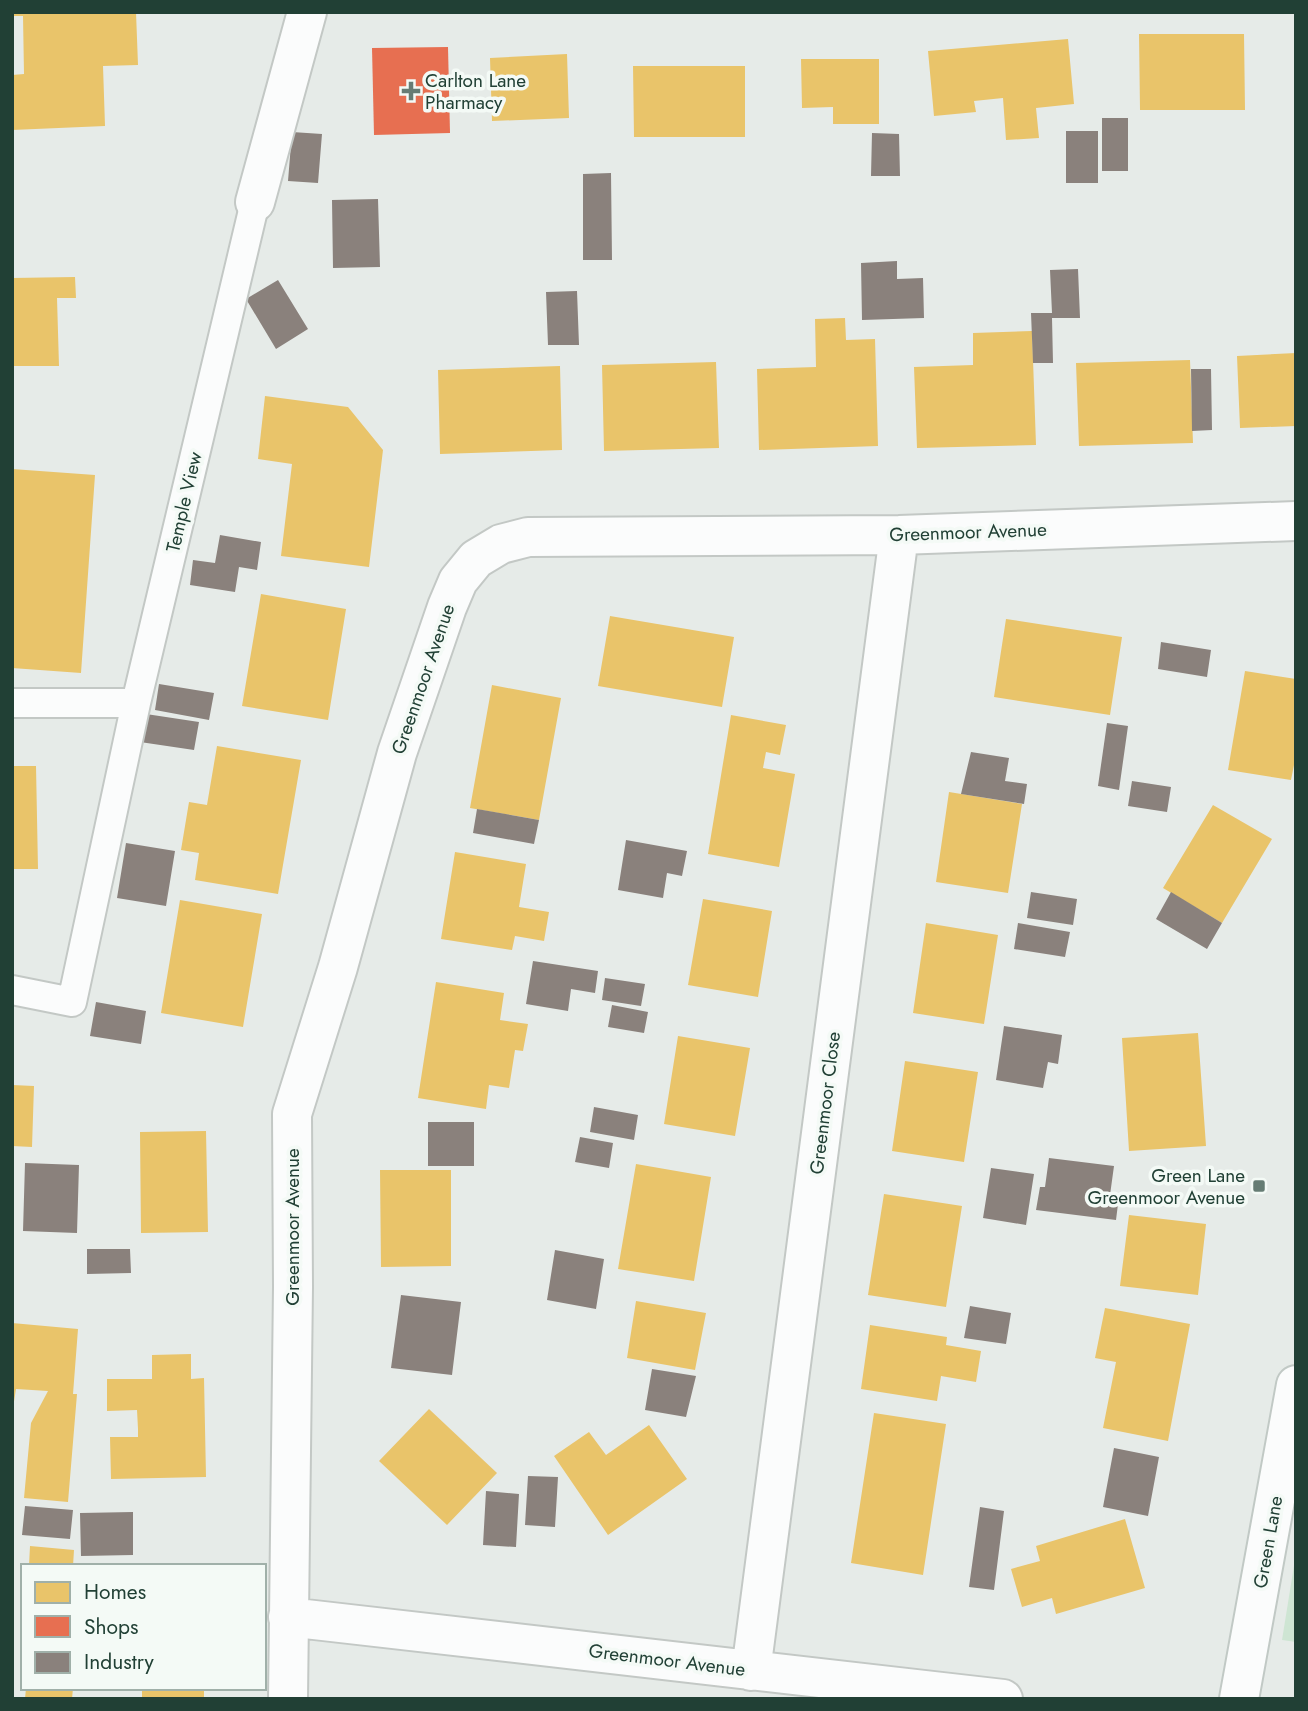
<svg xmlns="http://www.w3.org/2000/svg" width="1308" height="1711" font-family="Jost,sans-serif">
	<style>
		.green { fill: #cee5d3 }
		.homes { fill: #e9c46a }
		.shops { fill: #e76f51 }
		.industry { fill: #8a817c }
		.lines { fill: none; stroke-linecap: round; stroke-linejoin: round }
		.service-casing { stroke: #c3c8c5; stroke-width: 32 }
		.minor-casing { stroke: #c3c8c5; stroke-width: 42 }
		.secondary-casing { stroke: #c1c9c5; stroke-width: 42 }
		.service { stroke: #fbfcfc; stroke-width: 28 }
		.minor { stroke: #fbfcfc; stroke-width: 38 }
		.secondary { stroke: #fbfcfc; stroke-width: 38 }
		.poi-dot { fill: #667c74; stroke: #f4faf6; stroke-width: 2.5 }
		.labels { text-anchor: middle; dominant-baseline: central; stroke-width: 7; stroke-linejoin: round; paint-order: stroke }
		.poi-label { font-size: 19px; fill: #214035; stroke: #f4faf6; text-anchor: start }
		.street-label { font-size: 19px; fill: #214035; stroke: #f4faf6 }
	</style>
	<rect width="100%" height="100%" fill="#e6ebe8"/>
	<!-- green -->
	<path class="green" d="M 1296,1553 L 1296,1642 L 1282,1640 Z"/>
	<!-- homes -->
	<path class="homes" d="M 12,12 L 136,12 L 138,65 L 103,66 L 105,126 L 12,130 L 12,75 L 24,74 L 23,16 L 12,16 Z
		M 1139,34 L 1244,34 L 1245,110 L 1140,110 Z
		M 1068,39 L 1074,104 L 1036,108 L 1039,138 L 1006,140 L 1003,98 L 974,101 L 976,112 L 934,116 L 928,51 Z
		M 567,54 L 569,118 L 492,121 L 490,58 Z
		M 801,59 L 879,59 L 879,124 L 833,124 L 833,107 L 802,108 Z
		M 633,66 L 745,66 L 745,137 L 634,137 Z
		M 75,277 L 76,298 L 57,298 L 59,366 L 12,366 L 12,278 Z
		M 845,318 L 846,340 L 875,339 L 878,446 L 759,450 L 757,369 L 816,367 L 815,319 Z
		M 1032,331 L 1036,445 L 917,448 L 914,367 L 973,365 L 973,333 Z
		M 1296,353 L 1296,426 L 1240,428 L 1237,356 Z
		M 1190,360 L 1193,443 L 1079,446 L 1076,363 Z
		M 716,362 L 719,448 L 604,451 L 602,365 Z
		M 560,366 L 562,450 L 440,454 L 438,370 Z
		M 265,396 L 348,407 L 383,450 L 369,567 L 281,556 L 292,464 L 258,459 Z
		M 12,469 L 95,475 L 81,673 L 12,668 Z
		M 261,594 L 346,609 L 328,720 L 242,706 Z
		M 610,616 L 734,637 L 722,707 L 598,686 Z
		M 1006,619 L 1122,637 L 1110,715 L 994,697 Z
		M 1245,671 L 1296,679 L 1296,755 L 1291,780 L 1228,770 Z
		M 492,685 L 561,698 L 539,820 L 470,808 Z
		M 731,715 L 786,725 L 780,755 L 766,752 L 763,768 L 795,774 L 779,867 L 708,854 Z
		M 217,746 L 301,760 L 278,894 L 195,880 L 199,853 L 181,850 L 189,802 L 207,805 Z
		M 12,766 L 36,766 L 38,869 L 12,869 Z
		M 949,792 L 1022,804 L 1008,893 L 936,882 Z
		M 1213,805 L 1272,839 L 1222,923 L 1163,888 Z
		M 455,852 L 526,864 L 519,907 L 549,912 L 544,941 L 515,936 L 512,950 L 441,939 Z
		M 703,899 L 772,911 L 758,997 L 688,985 Z
		M 180,900 L 262,914 L 243,1027 L 161,1013 Z
		M 926,923 L 998,935 L 984,1024 L 913,1013 Z
		M 436,982 L 504,993 L 500,1020 L 528,1024 L 523,1051 L 515,1050 L 509,1088 L 489,1085 L 486,1109 L 418,1098 Z
		M 1198,1033 L 1206,1146 L 1129,1151 L 1122,1038 Z
		M 678,1036 L 750,1048 L 735,1136 L 664,1124 Z
		M 905,1061 L 978,1072 L 964,1162 L 892,1151 Z
		M 12,1085 L 34,1086 L 32,1147 L 12,1146 Z
		M 206,1131 L 208,1232 L 141,1233 L 140,1132 Z
		M 636,1164 L 711,1177 L 694,1281 L 618,1269 Z
		M 380,1170 L 451,1170 L 451,1266 L 381,1267 Z
		M 884,1194 L 962,1206 L 946,1307 L 868,1295 Z
		M 1129,1215 L 1206,1224 L 1198,1295 L 1120,1286 Z
		M 636,1301 L 706,1313 L 695,1370 L 627,1358 Z
		M 1105,1308 L 1190,1324 L 1168,1441 L 1103,1428 L 1116,1362 L 1095,1358 Z
		M 12,1323 L 78,1329 L 73,1394 L 77,1394 L 68,1502 L 24,1498 L 31,1423 L 48,1391 L 16,1389 L 12,1414 Z
		M 870,1325 L 947,1337 L 946,1345 L 981,1351 L 976,1382 L 941,1376 L 937,1401 L 861,1389 Z
		M 191,1354 L 191,1379 L 204,1378 L 206,1477 L 111,1479 L 110,1437 L 138,1437 L 138,1429 L 137,1410 L 107,1411 L 107,1379 L 152,1379 L 152,1355 Z
		M 429,1409 L 497,1473 L 447,1525 L 379,1461 Z
		M 874,1413 L 946,1424 L 923,1575 L 851,1563 Z
		M 649,1425 L 687,1479 L 608,1535 L 554,1456 L 589,1432 L 606,1455 Z
		M 1125,1519 L 1145,1588 L 1056,1614 L 1052,1598 L 1022,1607 L 1011,1569 L 1040,1561 L 1036,1546 Z
		M 30,1546 L 74,1550 L 73,1566 L 29,1566 Z
		M 26,1688 L 73,1688 L 72,1699 L 25,1699 Z
		M 142,1688 L 204,1688 L 204,1699 L 142,1699 Z"/>
	<!-- shops -->
	<path class="shops" d="M 448,47 L 450,133 L 374,135 L 372,48 Z"/>
	<!-- industry -->
	<path class="industry" d="M 1102,118 L 1128,118 L 1128,171 L 1102,171 Z
		M 1066,131 L 1098,131 L 1098,183 L 1066,183 Z
		M 292,132 L 322,134 L 318,183 L 288,181 Z
		M 872,133 L 899,134 L 900,176 L 871,176 Z
		M 611,173 L 612,260 L 583,260 L 583,174 Z
		M 378,199 L 380,267 L 333,268 L 332,200 Z
		M 897,261 L 897,279 L 923,278 L 924,318 L 862,320 L 861,263 Z
		M 1078,269 L 1080,318 L 1052,318 L 1053,363 L 1033,363 L 1031,313 L 1052,313 L 1050,270 Z
		M 278,280 L 308,329 L 276,349 L 246,299 Z
		M 577,291 L 579,345 L 548,345 L 546,292 Z
		M 1191,369 L 1211,369 L 1212,430 L 1192,431 Z
		M 220,535 L 261,542 L 257,570 L 239,567 L 235,592 L 190,585 L 193,560 L 215,563 Z
		M 1161,642 L 1211,650 L 1207,677 L 1158,669 Z
		M 159,684 L 214,693 L 209,720 L 155,710 Z
		M 146,714 L 199,722 L 194,750 L 140,742 Z
		M 1107,723 L 1128,726 L 1119,790 L 1098,786 Z
		M 971,752 L 1009,758 L 1005,781 L 1027,784 L 1024,804 L 961,794 Z
		M 1132,781 L 1171,787 L 1167,812 L 1128,806 Z
		M 477,809 L 539,820 L 534,844 L 473,833 Z
		M 626,840 L 687,851 L 682,876 L 667,873 L 663,898 L 618,890 Z
		M 126,843 L 175,851 L 166,906 L 117,898 Z
		M 1031,892 L 1077,899 L 1073,925 L 1027,918 Z
		M 1171,892 L 1222,923 L 1207,949 L 1156,919 Z
		M 1018,923 L 1070,932 L 1065,957 L 1014,949 Z
		M 533,961 L 598,971 L 595,993 L 571,989 L 568,1011 L 526,1004 Z
		M 605,978 L 645,984 L 641,1006 L 602,1000 Z
		M 96,1002 L 146,1011 L 141,1044 L 90,1036 Z
		M 612,1005 L 648,1012 L 644,1033 L 608,1027 Z
		M 1004,1026 L 1062,1035 L 1058,1064 L 1048,1062 L 1043,1088 L 996,1080 Z
		M 594,1107 L 638,1115 L 634,1140 L 590,1132 Z
		M 428,1122 L 474,1122 L 474,1166 L 428,1166 Z
		M 580,1137 L 613,1143 L 609,1168 L 575,1162 Z
		M 1049,1158 L 1114,1166 L 1110,1195 L 1119,1196 L 1116,1220 L 1036,1210 L 1040,1187 L 1045,1187 Z
		M 25,1163 L 79,1165 L 77,1233 L 23,1231 Z
		M 991,1168 L 1034,1174 L 1026,1225 L 983,1218 Z
		M 87,1249 L 130,1249 L 131,1273 L 87,1274 Z
		M 555,1250 L 604,1259 L 596,1309 L 547,1300 Z
		M 401,1295 L 461,1302 L 452,1375 L 391,1368 Z
		M 970,1306 L 1011,1313 L 1006,1344 L 964,1338 Z
		M 652,1369 L 696,1376 L 686,1417 L 645,1410 Z
		M 1114,1448 L 1159,1457 L 1148,1516 L 1103,1507 Z
		M 528,1476 L 558,1477 L 555,1527 L 525,1525 Z
		M 486,1491 L 519,1494 L 516,1547 L 483,1545 Z
		M 25,1506 L 73,1510 L 70,1539 L 22,1535 Z
		M 980,1507 L 1004,1511 L 994,1590 L 969,1587 Z
		M 133,1512 L 133,1555 L 81,1556 L 80,1513 Z"/>
	<g class="lines">
		<defs>
			<path id="service" d="M 12,703 L 136,703
				M 12,990 L 72,1002 L 136,703 L 255,202"/>
			<path id="minor" d="M 255,202 L 307,12
				M 288,1617 L 1003,1699
				M 751,1671 L 899,535
				M 288,1699 L 293,1287 L 292,1114 L 338,967 L 397,753 L 447,607 L 458,581 L 476,559 L 501,544 L 528,537 L 899,535 L 1296,521"/>
			<path id="secondary" d="M 1239,1699 L 1296,1385"/>
		</defs>
		<!-- service casing -->
		<use href="#service" class="service-casing"/>
		<!-- minor casing -->
		<use href="#minor" class="minor-casing"/>
		<!-- secondary casing -->
		<use href="#secondary" class="secondary-casing"/>
		<!-- service -->
		<use href="#service" class="service"/>
		<!-- minor -->
		<use href="#minor" class="minor"/>
		<!-- secondary -->
		<use href="#secondary" class="secondary"/>
	</g>
	<!-- markers -->
	<g class="poi-dot">
		<path d="M407.5 80.5h7v7h7v7h-7v7h-7v-7h-7v-7h7z"/>
		<rect x="1252" y="1179" width="14" height="14" rx="3.5"/>
	</g>
	<g class="labels">
		<!-- poi labels -->
		<g class="poi-label">
			<text x="425" y="80">Carlton Lane<tspan x="425" dy="22">Pharmacy</tspan></text>
			<text x="1245" y="1175" text-anchor="end">Green Lane<tspan x="1245" dy="22">Greenmoor Avenue</tspan></text>
		</g>
		<!-- street labels -->
		<g class="street-label">
			<text transform="translate(184 502) rotate(-77)">Temple View</text>
			<text transform="translate(968 532) rotate(-2)">Greenmoor Avenue</text>
			<text transform="translate(423 679) rotate(-71)">Greenmoor Avenue</text>
			<text transform="translate(825 1103) rotate(-83)">Greenmoor Close</text>
			<text transform="translate(292 1227) rotate(-90)">Greenmoor Avenue</text>
			<text transform="translate(1268 1542) rotate(-80)">Green Lane</text>
			<text transform="translate(667 1660) rotate(7)">Greenmoor Avenue</text>
		</g>
	</g>
	<!-- border -->
	<rect width="1308" height="1711" fill="none" stroke="#214035" stroke-width="28"/>
	<!-- legend -->
	<rect x="21" y="1564" width="245" height="126" fill="#f4faf6" stroke="#a0b0a9" stroke-width="2"/>
	<rect x="35" y="1582" width="35" height="21" fill="#e9c46a" stroke="#a0b0a9" stroke-width="2"/>
	<text x="84" y="1599" font-size="21" fill="#214035">Homes</text>
	<rect x="35" y="1616" width="35" height="21" fill="#e76f51" stroke="#a0b0a9" stroke-width="2"/>
	<text x="84" y="1634" font-size="21" fill="#214035">Shops</text>
	<rect x="35" y="1652" width="35" height="21" fill="#8a817c" stroke="#a0b0a9" stroke-width="2"/>
	<text x="84" y="1669" font-size="21" fill="#214035">Industry</text>
</svg>
